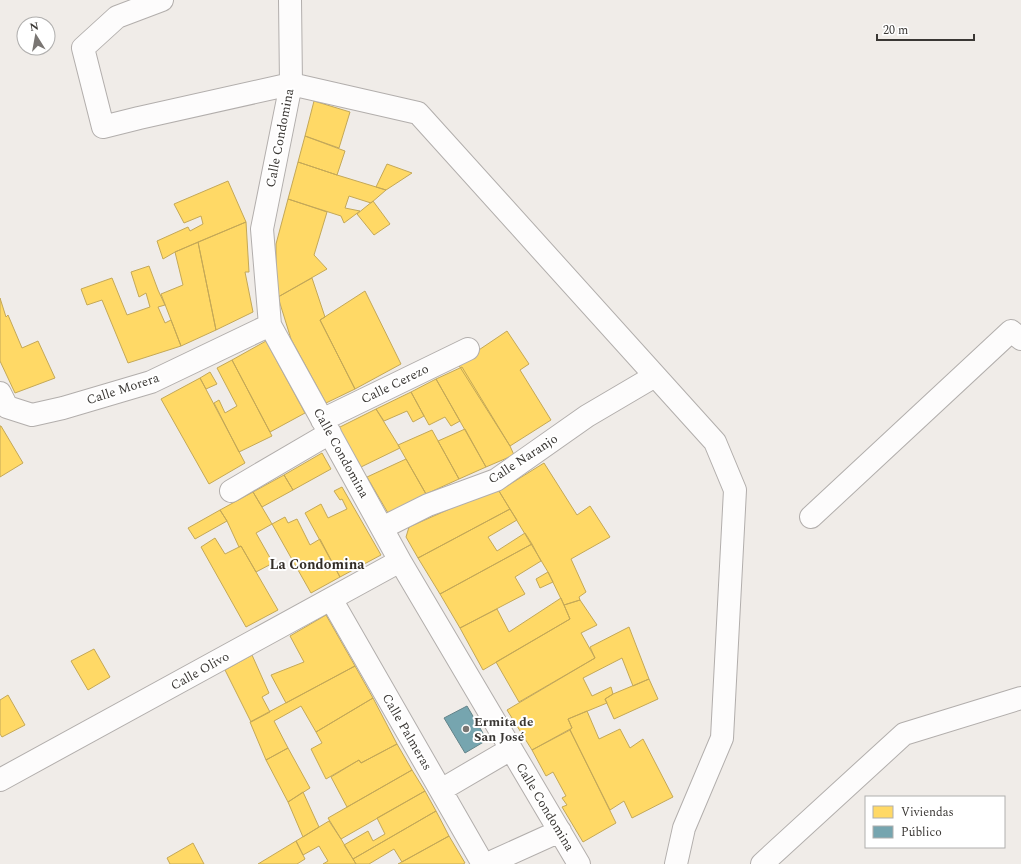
<svg xmlns="http://www.w3.org/2000/svg" width="1021" height="864" font-family="Spectral,serif">
	<style>
		.homes { fill: #ffd966; stroke: #c4a857 }
		.public { fill: #76a5af; stroke: #64848a }
		.lines { fill: none; stroke-linecap: round; stroke-linejoin: round }
		.minor-casing { stroke: #b2aeac; stroke-width: 24 }
		.minor { stroke: #fdfcfc; stroke-width: 22 }
		.poi-dot { fill: #7a7673; stroke: #fff; stroke-width: 1.5 }
		.labels { text-anchor: middle; dominant-baseline: central; stroke-width: 4; stroke-linejoin: round; paint-order: stroke }
		.street-label { font-size: 13px; fill: #3a3734; stroke: #fff }
		.poi-label { font-size: 13px; font-weight: bold; fill: #3a3734; stroke: #fff; text-anchor: start }
		.neighbourhood-label { font-size: 14px; font-weight: bold; fill: #332d27; stroke: #fff }
	</style>
	<rect width="100%" height="100%" fill="#f0ece8"/>
	<!-- homes -->
	<path class="homes" d="M 314,101 L 350,112 L 339,148 L 305,136 Z
		M 305,136 L 345,151 L 337,175 L 298,162 Z
		M 298,162 L 337,175 L 386,190 L 371,203 L 349,196 L 345,208 L 360,211 L 344,223 L 341,216 L 288,199 Z
		M 387,164 L 412,173 L 386,190 L 376,187 Z
		M 228,181 L 246,222 L 175,252 L 163,259 L 157,241 L 188,227 L 190,231 L 203,224 L 201,216 L 184,223 L 174,204 Z
		M 288,199 L 327,212 L 314,255 L 327,269 L 278,297 L 276,294 L 276,244 Z
		M 373,201 L 390,224 L 374,235 L 357,214 Z
		M 246,222 L 249,272 L 245,272 L 253,312 L 216,330 L 198,242 Z
		M 198,242 L 216,330 L 181,346 L 161,294 L 183,285 L 175,252 Z
		M 149,266 L 158,290 L 165,305 L 158,307 L 165,323 L 171,320 L 181,346 L 128,363 L 102,300 L 87,305 L 81,289 L 112,278 L 127,315 L 150,307 L 146,293 L 139,297 L 131,272 Z
		M 312,278 L 325,317 L 320,320 L 355,389 L 326,403 L 291,339 L 278,297 Z
		M 365,291 L 401,364 L 355,389 L 320,320 Z
		M 0,298 L 6,317 L 8,315 L 22,348 L 38,341 L 55,378 L 15,393 L 0,361 Z
		M 507,331 L 529,364 L 520,370 L 551,420 L 510,446 L 458,364 Z
		M 266,341 L 305,413 L 270,432 L 232,360 Z
		M 232,360 L 272,436 L 239,452 L 214,403 L 219,400 L 225,413 L 237,406 L 217,368 Z
		M 462,367 L 510,446 L 514,455 L 486,467 L 436,379 Z
		M 210,372 L 217,384 L 206,389 L 200,378 Z
		M 200,378 L 245,463 L 209,484 L 161,399 Z
		M 436,379 L 460,421 L 451,426 L 445,417 L 429,425 L 411,392 Z
		M 411,392 L 424,416 L 413,422 L 407,411 L 384,421 L 376,409 Z
		M 376,409 L 400,448 L 361,467 L 338,428 Z
		M 0,426 L 1,426 L 23,463 L 0,477 Z
		M 465,429 L 486,467 L 459,479 L 438,441 Z
		M 432,430 L 459,479 L 426,494 L 398,445 Z
		M 322,453 L 331,469 L 293,490 L 284,475 Z
		M 406,459 L 426,494 L 388,513 L 367,477 Z
		M 544,463 L 577,515 L 590,506 L 610,537 L 571,559 L 586,592 L 579,597 L 580,600 L 564,605 L 548,572 L 499,491 Z
		M 284,475 L 293,490 L 262,507 L 253,492 Z
		M 342,487 L 381,555 L 340,577 L 305,513 L 321,504 L 328,518 L 347,509 L 342,499 L 340,500 L 334,491 Z
		M 497,488 L 510,509 L 418,558 L 406,537 L 409,527 Z
		M 253,492 L 272,524 L 256,533 L 273,563 L 256,572 L 241,546 L 239,547 L 227,521 L 220,510 Z
		M 510,509 L 517,520 L 488,537 L 497,551 L 525,533 L 532,544 L 440,594 L 418,558 Z
		M 220,510 L 227,521 L 195,539 L 188,528 Z
		M 285,517 L 288,523 L 297,519 L 310,545 L 320,539 L 340,577 L 311,593 L 272,524 Z
		M 215,538 L 225,554 L 241,546 L 278,610 L 246,627 L 201,547 Z
		M 532,544 L 541,561 L 515,577 L 525,594 L 460,628 L 440,594 Z
		M 548,572 L 553,582 L 540,588 L 536,579 Z
		M 561,598 L 570,619 L 483,670 L 460,628 L 497,609 L 509,632 Z
		M 580,600 L 597,625 L 581,633 L 595,658 L 519,702 L 496,662 L 570,619 L 564,605 Z
		M 326,615 L 355,666 L 286,703 L 271,675 L 304,662 L 290,636 Z
		M 629,627 L 649,679 L 633,686 L 622,658 L 583,678 L 592,696 L 611,687 L 613,694 L 605,699 L 607,703 L 568,719 L 572,728 L 532,750 L 507,710 L 595,658 L 590,647 Z
		M 94,649 L 110,677 L 88,690 L 71,661 Z
		M 252,655 L 269,693 L 262,697 L 270,712 L 251,722 L 225,670 Z
		M 355,666 L 373,698 L 316,732 L 301,706 L 274,721 L 288,748 L 266,760 L 250,722 Z
		M 649,679 L 658,699 L 614,719 L 605,699 L 613,694 Z
		M 8,695 L 25,725 L 2,737 L 0,734 L 0,700 Z
		M 373,698 L 397,744 L 361,763 L 359,760 L 326,779 L 311,749 L 322,743 L 316,732 Z
		M 587,711 L 599,739 L 620,729 L 630,748 L 643,739 L 673,797 L 632,818 L 624,801 L 610,810 L 570,730 L 572,728 L 568,719 Z
		M 570,730 L 616,823 L 583,842 L 562,807 L 567,805 L 562,798 L 566,796 L 553,772 L 546,776 L 532,750 Z
		M 397,744 L 412,770 L 347,807 L 331,777 L 359,760 L 361,763 Z
		M 288,748 L 310,788 L 288,802 L 266,760 Z
		M 412,770 L 425,791 L 341,839 L 328,818 Z
		M 425,791 L 436,811 L 353,859 L 344,845 L 368,831 L 373,841 L 385,834 L 377,818 Z
		M 303,792 L 319,827 L 303,837 L 288,802 Z
		M 436,811 L 449,836 L 402,862 L 394,849 L 369,864 L 356,864 L 353,859 Z
		M 329,821 L 341,839 L 356,864 L 323,864 L 328,861 L 319,846 L 303,855 L 296,841 Z
		M 449,836 L 465,863 L 463,864 L 398,864 Z
		M 296,841 L 305,859 L 297,864 L 258,864 Z
		M 193,843 L 204,864 L 170,864 L 167,858 Z"/>
	<!-- public -->
	<path class="public" d="M 467,706 L 487,740 L 465,753 L 444,718 Z"/>
	<g class="lines">
		<defs>
			<path id="minor" d="M 162,0 L 117,17 L 83,48 L 103,127 L 139,118 L 291,84 L 418,113 L 715,442 L 735,490 L 722,738 L 684,828 L 676,864
				M 290,0 L 291,84 L 262,229 L 270,325 L 400,561 L 579,864
				M 0,393 L 7,407 L 32,415 L 63,408 L 151,382 L 270,325
				M 322,420 L 468,349
				M 231,491 L 330,433
				M 811,517 L 1011,331 L 1021,339
				M 382,528 L 428,505 L 496,480 L 587,416 L 655,376
				M 331,599 L 483,864
				M 0,780 L 400,561
				M 441,790 L 511,749
				M 487,864 L 560,831
				M 762,864 L 904,734 L 1021,698"/>
		</defs>
		<!-- minor casing -->
		<use href="#minor" class="minor-casing"/>
		<!-- minor -->
		<use href="#minor" class="minor"/>
	</g>
	<!-- markers -->
	<circle class="poi-dot" cx="466" cy="729" r="4"/>
	<g class="labels">
		<!-- street labels -->
		<g class="street-label">
			<text transform="translate(280 138) rotate(-79)">Calle Condomina</text>
			<text transform="translate(395 384) rotate(-26)">Calle Cerezo</text>
			<text transform="translate(123 389) rotate(-18)">Calle Morera</text>
			<text transform="translate(341 453) rotate(61)">Calle Condomina</text>
			<text transform="translate(523 459) rotate(-33)">Calle Naranjo</text>
			<text transform="translate(200 671) rotate(-29)">Calle Olivo</text>
			<text transform="translate(407 732) rotate(60)">Calle Palmeras</text>
			<text transform="translate(545 807) rotate(59)">Calle Condomina</text>
		</g>
		<!-- poi labels -->
		<g class="poi-label">
			<text x="474" y="722">Ermita de<tspan x="474" dy="15">San José</tspan></text>
		</g>
		<!-- neighbourhood labels -->
		<g class="neighbourhood-label">
			<text x="317" y="564">La Condomina</text>
		</g>
	</g>
	<!-- legend -->
	<rect x="865" y="796" width="140" height="52" fill="#ffffff" stroke="#b0afae"/>
	<rect x="873" y="806" width="20" height="12" fill="#ffd966" stroke="#b0afae"/>
	<text x="901" y="816" font-size="12" fill="#3a3734">Viviendas</text>
	<rect x="873" y="826" width="20" height="12" fill="#76a5af" stroke="#b0afae"/>
	<text x="901" y="836" font-size="12" fill="#3a3734">Público</text>
	<!-- north arrow -->
	<g transform="translate(36 36) rotate(349)"><circle r="19" fill="#ffffff" stroke="#b0afae"/>
	<path d="M0-3L7 15L0 10L-7 15Z" fill="#7a7673"/>
	<text y="-6" font-size="11" font-weight="bold" text-anchor="middle" fill="#3a3734">N</text>
	</g>
	<!-- scale -->
	<path d="M877 34v6h97v-6" fill="none" stroke="#3a3734" stroke-width="2"/>
	<text x="883" y="34" font-size="12" fill="#3a3734" stroke="#ffffff" stroke-width="3" paint-order="stroke">20 m</text>
</svg>
